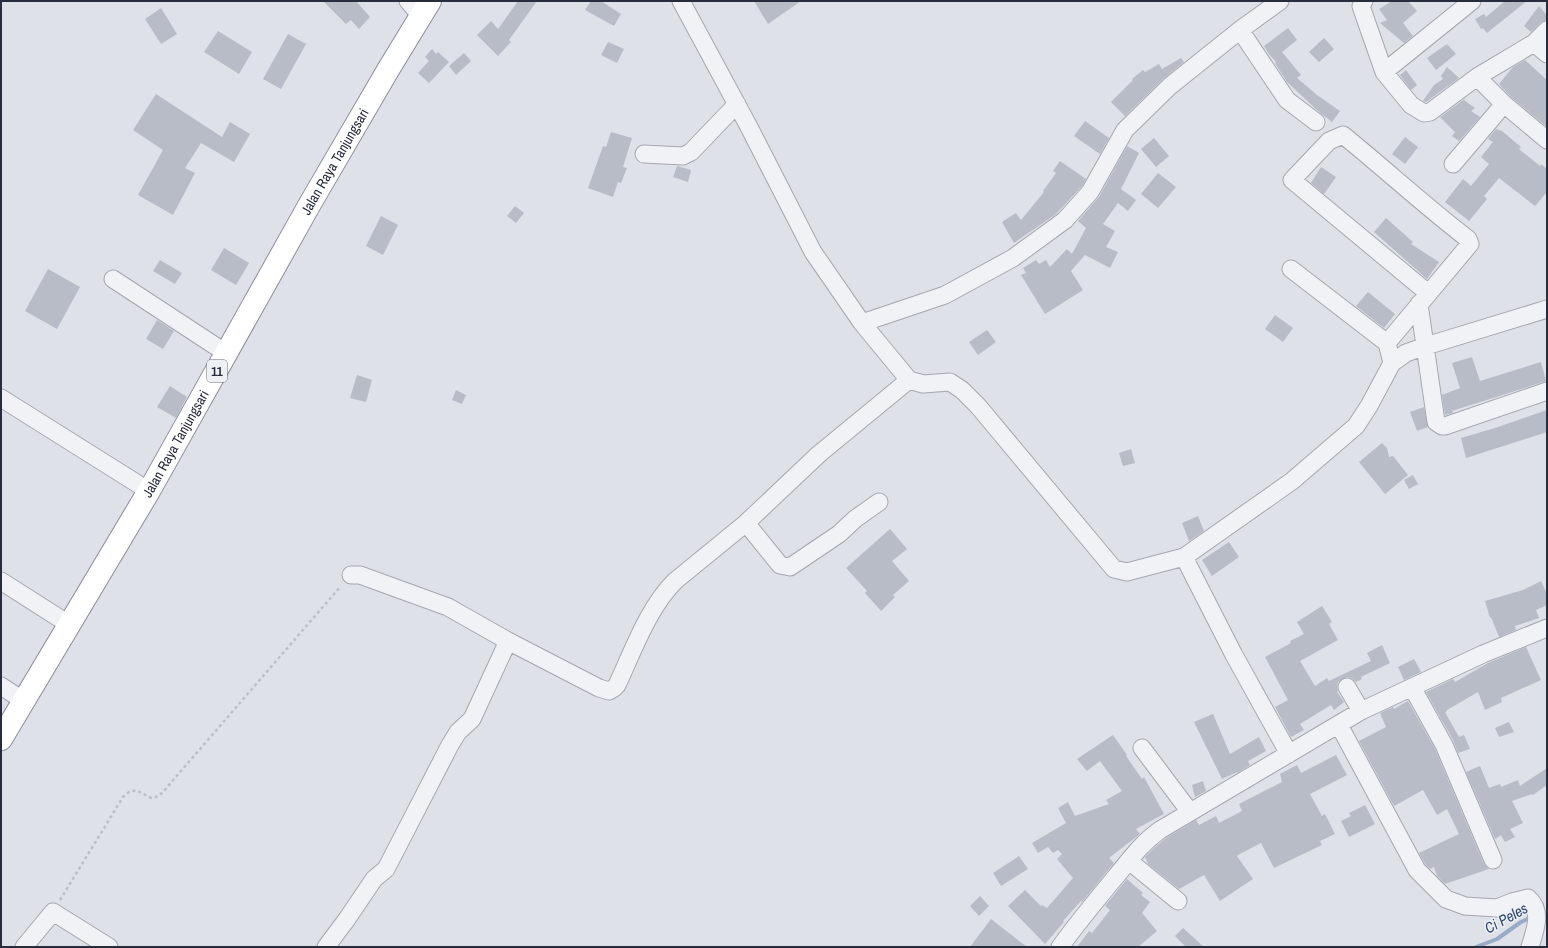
<svg xmlns="http://www.w3.org/2000/svg" width="1548" height="948" font-family="'Archivo Narrow',sans-serif">
	<style>
		.lines { fill: none; stroke-linecap: round; stroke-linejoin: round }
		.stream { stroke: #99abc7; stroke-width: 4 }
		.building { fill: #b8bcc7 }
		.minor-casing { stroke: #a4a7b1; stroke-width: 19 }
		.highway-casing { stroke: #868d9e; stroke-width: 24 }
		.path { stroke: #bdbfc6; stroke-width: 2.5; stroke-dasharray: 3 3; stroke-linecap: butt }
		.minor { stroke: #f1f2f6; stroke-width: 17 }
		.highway { stroke: #fff; stroke-width: 22 }
		.labels { text-anchor: middle; dominant-baseline: central; stroke-width: 3; stroke-linejoin: round; paint-order: stroke }
		.shield { fill: #edf0f5; stroke: #636875; stroke-width: 1 }
		.shield-label { font-size: 13px; font-weight: bold; fill: #282d3e }
		.street-label { font-size: 14px; fill: #282d3e; stroke: #edf0f5 }
		.water-label { font-size: 15px; font-style: italic; fill: #324871; stroke: #edf0f5 }
	</style>
	<rect width="100%" height="100%" fill="#dee1e7"/>
	<g class="lines">
		<!-- stream -->
		<path class="stream" d="M 1476,947 L 1497,939 L 1521,922 L 1532,917"/>
	</g>
	<!-- building -->
	<path class="building" d="M 323,1 L 356,1 L 370,17 L 359,29 L 351,20 L 346,24 Z
		M 518,1 L 537,1 L 509,40 L 511,42 L 498,56 L 477,35 L 491,21 L 498,29 Z
		M 591,1 L 601,1 L 621,14 L 614,26 L 585,10 Z
		M 754,1 L 801,1 L 768,24 Z
		M 1392,1 L 1408,1 L 1417,11 L 1403,23 L 1413,36 L 1404,43 L 1380,23 L 1387,20 L 1379,9 Z
		M 1505,1 L 1527,1 L 1487,33 L 1483,28 L 1481,29 L 1475,19 L 1484,14 L 1486,17 Z
		M 1539,6 L 1547,15 L 1547,20 L 1540,23 L 1531,32 L 1524,26 Z
		M 161,8 L 177,34 L 161,44 L 145,19 Z
		M 1288,28 L 1297,40 L 1282,52 L 1301,75 L 1297,78 L 1317,95 L 1340,111 L 1332,122 L 1318,111 L 1287,82 L 1275,63 L 1276,62 L 1269,54 L 1264,46 Z
		M 218,31 L 252,52 L 239,74 L 204,52 Z
		M 288,34 L 306,44 L 281,89 L 263,79 Z
		M 1324,38 L 1334,49 L 1319,62 L 1309,52 Z
		M 608,42 L 624,49 L 617,63 L 601,55 Z
		M 1447,44 L 1456,54 L 1436,70 L 1427,58 Z
		M 432,49 L 436,54 L 438,52 L 449,62 L 429,83 L 418,73 L 429,61 L 425,57 Z
		M 464,53 L 471,61 L 456,75 L 449,66 Z
		M 1181,58 L 1184,62 L 1163,79 L 1125,116 L 1111,102 L 1133,80 L 1132,79 L 1143,70 L 1145,72 L 1159,64 L 1162,69 Z
		M 1525,60 L 1547,80 L 1547,127 L 1511,97 L 1499,84 L 1513,67 Z
		M 1447,67 L 1459,78 L 1426,102 L 1423,101 L 1434,85 L 1443,79 L 1441,76 Z
		M 1406,70 L 1417,85 L 1411,90 L 1400,75 Z
		M 156,94 L 222,137 L 230,122 L 250,134 L 234,162 L 201,143 L 185,168 L 195,173 L 173,215 L 138,195 L 163,150 L 133,130 Z
		M 1466,98 L 1464,100 L 1475,108 L 1471,111 L 1480,117 L 1459,141 L 1452,136 L 1455,132 L 1440,117 Z
		M 1085,121 L 1109,138 L 1100,154 L 1074,136 Z
		M 1496,129 L 1502,131 L 1521,147 L 1519,149 L 1540,166 L 1541,164 L 1547,169 L 1547,192 L 1535,206 L 1499,178 L 1484,196 L 1487,199 L 1469,221 L 1445,202 L 1463,179 L 1471,186 L 1489,164 L 1481,157 L 1493,142 L 1488,139 Z
		M 611,132 L 632,138 L 623,167 L 627,168 L 621,183 L 618,182 L 613,197 L 588,188 L 603,146 L 606,147 Z
		M 1405,137 L 1418,147 L 1405,164 L 1392,154 Z
		M 1154,138 L 1169,156 L 1156,167 L 1141,149 Z
		M 1127,146 L 1139,153 L 1121,189 L 1136,200 L 1128,211 L 1118,203 L 1103,224 L 1115,231 L 1106,247 L 1118,252 L 1110,268 L 1085,255 L 1071,271 L 1083,290 L 1045,314 L 1021,275 L 1026,273 L 1023,268 L 1036,260 L 1039,264 L 1046,260 L 1050,267 L 1067,249 L 1072,254 L 1086,228 L 1078,221 L 1099,197 Z
		M 1060,161 L 1086,179 L 1082,186 L 1056,214 L 1014,243 L 1002,222 L 1016,213 L 1021,220 L 1044,192 L 1043,191 L 1056,173 L 1053,171 Z
		M 677,166 L 691,170 L 688,182 L 673,177 Z
		M 1321,167 L 1336,177 L 1324,194 L 1311,183 Z
		M 1158,173 L 1176,187 L 1158,208 L 1141,194 Z
		M 515,206 L 524,213 L 516,223 L 507,216 Z
		M 381,216 L 398,225 L 383,255 L 366,246 Z
		M 1386,218 L 1413,242 L 1411,244 L 1439,262 L 1427,279 L 1374,232 Z
		M 224,248 L 249,263 L 236,285 L 211,270 Z
		M 160,260 L 182,273 L 175,284 L 153,271 Z
		M 48,269 L 80,287 L 57,329 L 25,311 Z
		M 1368,292 L 1395,314 L 1384,328 L 1356,306 Z
		M 1275,315 L 1293,328 L 1283,342 L 1265,329 Z
		M 157,320 L 174,331 L 163,349 L 146,339 Z
		M 987,330 L 996,342 L 978,355 L 969,342 Z
		M 1472,357 L 1480,381 L 1541,362 L 1546,381 L 1452,411 L 1453,413 L 1445,415 L 1442,395 L 1460,388 L 1452,363 Z
		M 357,375 L 372,380 L 366,402 L 350,398 Z
		M 170,386 L 187,397 L 176,418 L 157,407 Z
		M 456,390 L 466,395 L 462,404 L 452,400 Z
		M 1424,407 L 1428,427 L 1417,431 L 1410,412 Z
		M 1547,410 L 1547,432 L 1466,458 L 1461,438 L 1495,428 Z
		M 1382,443 L 1387,448 L 1389,457 L 1393,456 L 1408,475 L 1385,494 L 1359,462 Z
		M 1131,449 L 1135,463 L 1123,466 L 1119,453 Z
		M 1413,475 L 1418,484 L 1409,489 L 1404,480 Z
		M 1198,516 L 1204,531 L 1189,541 L 1182,523 Z
		M 890,529 L 907,549 L 892,561 L 909,581 L 893,595 L 895,597 L 881,611 L 865,593 L 867,591 L 846,568 Z
		M 1229,542 L 1239,557 L 1212,576 L 1202,560 Z
		M 1541,581 L 1547,594 L 1547,605 L 1536,610 L 1539,618 L 1515,626 L 1516,630 L 1499,637 L 1491,617 L 1490,618 L 1485,601 L 1523,590 Z
		M 1322,606 L 1332,622 L 1329,624 L 1338,640 L 1300,661 L 1315,686 L 1327,678 L 1329,681 L 1371,661 L 1367,653 L 1382,645 L 1390,663 L 1361,677 L 1362,679 L 1356,682 L 1352,678 L 1347,677 L 1342,679 L 1338,682 L 1337,687 L 1338,691 L 1337,692 L 1344,702 L 1334,710 L 1331,705 L 1300,724 L 1304,730 L 1291,737 L 1275,707 L 1288,700 L 1265,657 L 1291,643 L 1290,641 L 1304,634 L 1297,622 Z
		M 1526,647 L 1541,680 L 1501,698 L 1502,702 L 1485,710 L 1478,692 L 1447,710 L 1447,711 L 1445,712 L 1459,737 L 1464,735 L 1470,749 L 1458,753 L 1453,740 L 1426,692 L 1453,679 L 1455,682 L 1488,663 Z
		M 1414,659 L 1421,672 L 1404,680 L 1398,667 Z
		M 1408,701 L 1435,749 L 1484,864 L 1489,869 L 1445,884 L 1437,876 L 1434,867 L 1430,869 L 1425,864 L 1419,853 L 1459,834 L 1447,809 L 1437,815 L 1423,790 L 1394,806 L 1359,741 L 1386,727 L 1380,713 L 1393,707 L 1394,709 Z
		M 1213,714 L 1230,754 L 1259,737 L 1266,751 L 1248,761 L 1250,765 L 1237,773 L 1237,772 L 1222,779 L 1194,722 Z
		M 1509,722 L 1514,732 L 1499,737 L 1495,728 Z
		M 1113,735 L 1127,755 L 1126,756 L 1142,779 L 1144,777 L 1164,814 L 1136,829 L 1140,834 L 1109,858 L 1114,863 L 1082,902 L 1081,901 L 1063,921 L 1064,922 L 1045,944 L 1008,906 L 1025,890 L 1041,906 L 1042,905 L 1047,908 L 1073,878 L 1057,859 L 1062,854 L 1058,850 L 1053,853 L 1048,847 L 1038,853 L 1032,843 L 1066,823 L 1058,808 L 1068,802 L 1075,816 L 1109,804 L 1106,800 L 1122,791 L 1100,761 L 1087,771 L 1077,759 Z
		M 1336,755 L 1347,775 L 1310,794 L 1322,816 L 1325,814 L 1335,834 L 1320,841 L 1322,845 L 1274,868 L 1261,843 L 1238,855 L 1237,856 L 1253,879 L 1220,901 L 1204,875 L 1179,889 L 1148,864 L 1145,857 L 1155,847 L 1166,838 L 1196,820 L 1199,825 L 1216,816 L 1219,823 L 1242,811 L 1239,804 L 1282,782 L 1280,774 L 1297,765 L 1301,773 Z
		M 1480,766 L 1489,788 L 1500,784 L 1501,787 L 1518,780 L 1520,786 L 1547,768 L 1547,785 L 1533,795 L 1532,794 L 1512,801 L 1523,823 L 1510,829 L 1515,837 L 1505,842 L 1501,835 L 1495,839 L 1466,772 Z
		M 1203,781 L 1206,791 L 1195,797 L 1192,785 Z
		M 1365,805 L 1375,824 L 1349,837 L 1341,821 L 1351,816 L 1349,813 Z
		M 1019,856 L 1028,869 L 1001,886 L 993,873 Z
		M 1127,879 L 1143,893 L 1141,895 L 1150,902 L 1142,913 L 1157,931 L 1138,947 L 1077,947 L 1089,931 L 1092,933 L 1110,910 L 1105,906 Z
		M 980,896 L 989,906 L 979,916 L 970,906 Z
		M 991,919 L 1027,947 L 970,947 Z
		M 1183,928 L 1204,947 L 1186,947 L 1175,936 Z"/>
	<g class="lines">
		<defs>
			<path id="minor" d="M 408,1 L 421,16
				M 681,1 L 749,127 L 813,252 L 862,323 L 909,380 L 923,384 L 950,382 L 962,390 L 978,406 L 1114,569 L 1127,572 L 1184,557 L 1234,655 L 1289,754
				M 1364,1 L 1361,6 L 1363,12 L 1384,72 L 1411,105 L 1424,113 L 1430,112 L 1477,77 L 1534,43 L 1547,30
				M 1240,30 L 1287,100 L 1316,122
				M 1534,43 L 1547,54
				M 1384,72 L 1472,1
				M 1477,77 L 1504,104 L 1547,140
				M 644,154 L 683,156 L 691,152 L 737,104
				M 1453,164 L 1504,104
				M 1291,269 L 1387,343
				M 113,279 L 226,353
				M 1419,304 L 1436,422 L 1442,426 L 1445,426 L 1547,391
				M 862,323 L 945,295 L 1013,258 L 1065,220 L 1090,192 L 1125,130 L 1170,86 L 1240,30 L 1280,1
				M 1392,363 L 1406,353 L 1426,346 L 1547,309
				M 1,398 L 149,491
				M 746,523 L 780,565 L 790,567 L 839,534 L 855,519 L 879,502
				M 1184,557 L 1292,481 L 1356,426 L 1369,406 L 1392,363 L 1387,343 L 1470,244 L 1468,239 C 1425,206 1385,169 1343,135 L 1329,141 L 1292,180 L 1428,293
				M 351,575 L 360,575 L 448,607 L 508,641 L 599,688 L 609,691 L 614,688 L 617,685 C 633,651 648,608 675,581 L 746,523 L 819,454 L 909,380
				M 1,581 L 70,625
				M 1,686 L 24,701
				M 1347,687 L 1361,711
				M 1412,687 L 1444,745 L 1493,860
				M 1339,725 L 1417,870 L 1446,899 L 1465,906 L 1497,908 L 1512,902 L 1528,898 C 1543,911 1535,930 1530,947
				M 1142,748 L 1190,812
				M 1129,861 L 1178,901
				M 24,947 L 53,912 L 109,947
				M 326,947 L 347,919 L 374,879 L 386,869 L 450,745 L 458,732 L 472,719 L 508,641
				M 1060,947 C 1078,922 1098,898 1118,874 C 1131,858 1143,842 1160,830 L 1361,711 L 1483,654 L 1547,628"/>
			<g id="highway">
				<path id="s1" d="M 1,739 L 149,491 L 311,202 L 388,70 L 430,1"/>
			</g>
		</defs>
		<!-- minor casing -->
		<use href="#minor" class="minor-casing"/>
		<!-- highway casing -->
		<use href="#highway" class="highway-casing"/>
		<!-- path -->
		<path class="path" d="M 60,900 L 123,797 C 134,786 139,792 151,798 L 156,797 L 162,793 L 341,586"/>
		<!-- minor -->
		<use href="#minor" class="minor"/>
		<!-- highway -->
		<use href="#highway" class="highway"/>
	</g>
	<g class="labels">
		<!-- shield labels -->
		<rect class="shield" x="207" y="360" width="20" height="22" rx="3"/>
		<g class="shield-label">
			<text x="217" y="371">11</text>
		</g>
		<!-- street labels -->
		<g class="street-label">
			<text stroke="none"><textPath href="#s1" startOffset="667">Jalan Raya Tanjungsari</textPath></text>
			<text stroke="none"><textPath href="#s1" startOffset="343">Jalan Raya Tanjungsari</textPath></text>
		</g>
		<!-- water labels -->
		<g class="water-label">
			<text transform="translate(1506 918) rotate(-29)">Ci Peles</text>
		</g>
	</g>
	<!-- border -->
	<rect width="1548" height="948" fill="none" stroke="#282d3e" stroke-width="4"/>
</svg>
